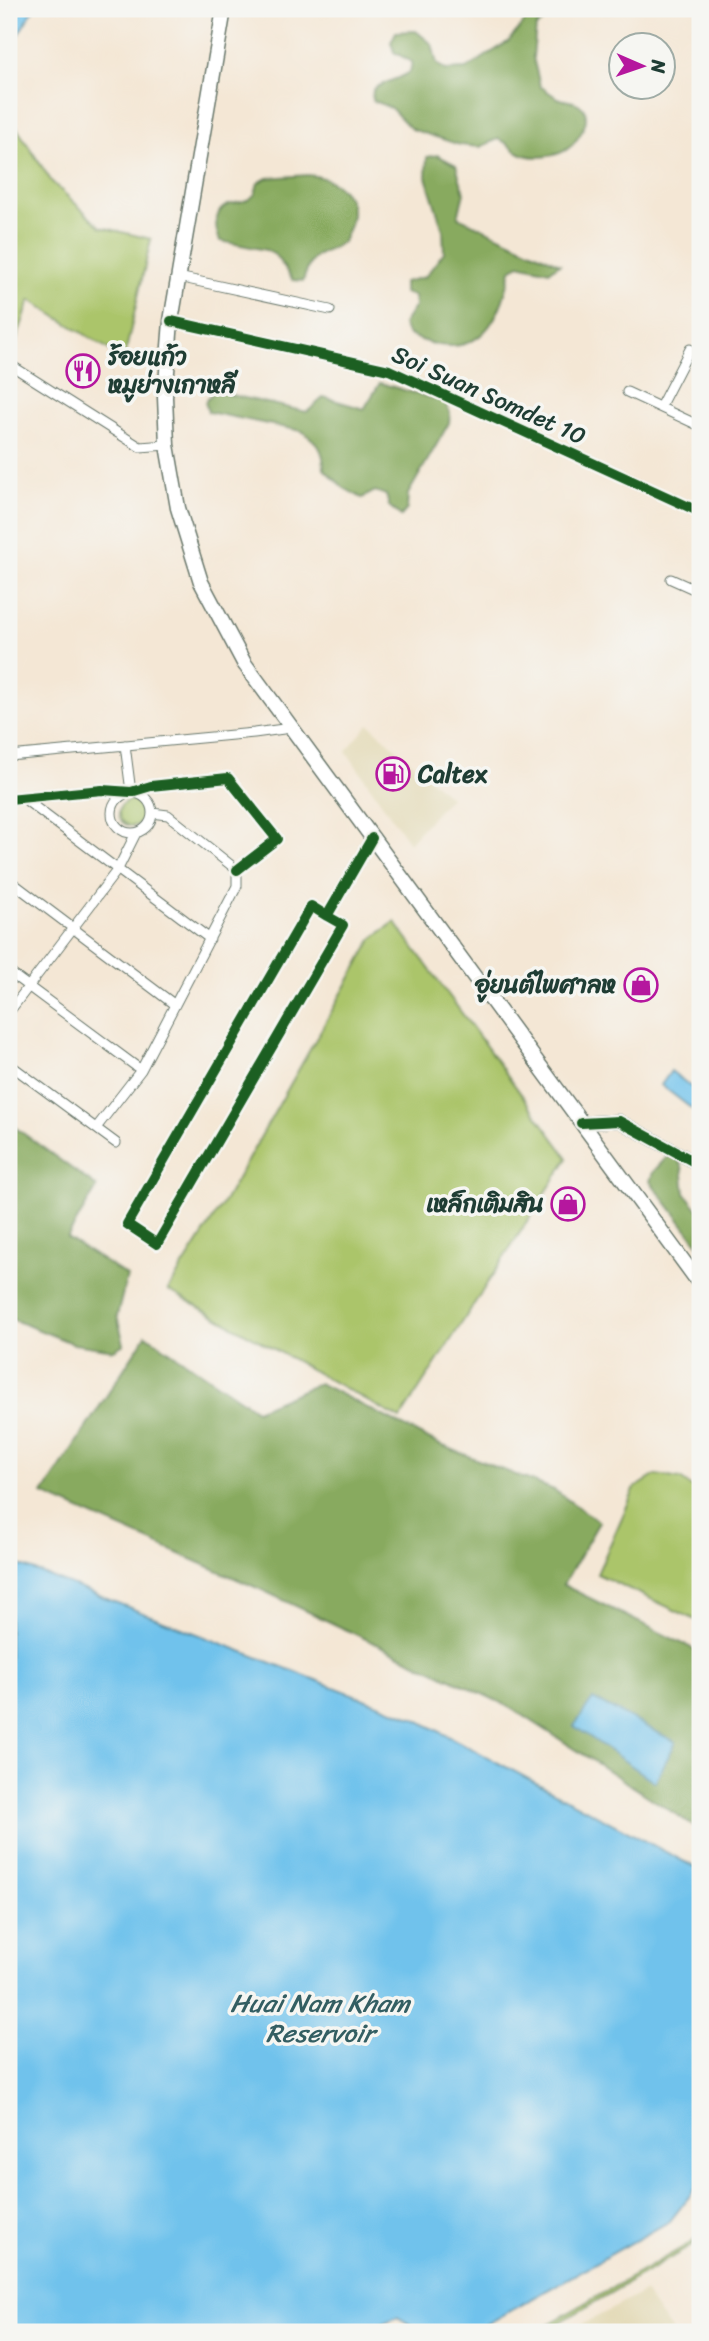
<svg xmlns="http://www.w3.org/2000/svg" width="709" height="2341" font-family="Sriracha,'Playpen Sans Thai',sans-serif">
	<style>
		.built { fill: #e4dbba }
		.green { fill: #abc56b; stroke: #658150; stroke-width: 2 }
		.forest { fill: #88aa5f; stroke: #54744a; stroke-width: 2 }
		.water { fill: #70c2ec; stroke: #488090; stroke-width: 2 }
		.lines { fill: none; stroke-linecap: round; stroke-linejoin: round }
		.street-casing { stroke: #6a786c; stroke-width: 11 }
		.secondary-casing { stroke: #6a786c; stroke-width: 15 }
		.primary-casing { stroke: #6a786c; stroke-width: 17 }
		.street { stroke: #fff; stroke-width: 9 }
		.secondary { stroke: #fff; stroke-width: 12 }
		.primary { stroke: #fff; stroke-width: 14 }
		.cycleway-casing { stroke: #f6f6f2; stroke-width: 15 }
		.cycleway { stroke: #1b5e20; stroke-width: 10 }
		.labels { text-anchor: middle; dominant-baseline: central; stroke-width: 7; stroke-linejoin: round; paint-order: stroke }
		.poi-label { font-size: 24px; font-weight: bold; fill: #1f3d34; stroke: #f6f6f2; text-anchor: start }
		.street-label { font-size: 24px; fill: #1f3d34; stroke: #f6f6f2 }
		.water-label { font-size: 26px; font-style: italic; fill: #335e62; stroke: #f6f6f2 }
	</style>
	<rect width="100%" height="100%" fill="#f6f6f2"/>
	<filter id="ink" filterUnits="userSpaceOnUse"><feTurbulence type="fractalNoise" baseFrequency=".0143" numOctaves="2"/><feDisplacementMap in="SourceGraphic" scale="14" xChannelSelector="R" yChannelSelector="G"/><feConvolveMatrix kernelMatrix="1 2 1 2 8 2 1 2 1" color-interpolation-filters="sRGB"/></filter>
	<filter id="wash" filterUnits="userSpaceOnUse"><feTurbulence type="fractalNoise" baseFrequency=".00686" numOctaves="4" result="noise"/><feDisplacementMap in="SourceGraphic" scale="28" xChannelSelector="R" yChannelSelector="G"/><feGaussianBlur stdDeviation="1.57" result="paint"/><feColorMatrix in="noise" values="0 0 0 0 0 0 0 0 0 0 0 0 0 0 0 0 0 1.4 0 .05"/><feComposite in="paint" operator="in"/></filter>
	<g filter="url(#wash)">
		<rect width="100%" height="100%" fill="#f4e7d5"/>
		<!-- built -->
		<path class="built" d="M 369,724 L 450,797 L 409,843 L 346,751 Z
			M 644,2292 L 672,2332 L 568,2332 Z"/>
		<!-- green -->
		<path class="green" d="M 9,116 L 52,182 L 101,227 L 151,239 L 124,359 L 30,300 L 11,356 L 9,355 Z
			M119 813a13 13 0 1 1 26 0a13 13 0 1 1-26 0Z
			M 395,922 L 568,1158 L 400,1419 L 168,1290 L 225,1200 L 373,938 Z
			M 656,1475 L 680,1479 L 700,1493 L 700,1570 L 698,1573 L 700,1575 L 700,1622 L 597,1574 L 635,1488 Z
			M 700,2235 L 700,2241 L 543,2332 L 535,2332 L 694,2241 Z"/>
		<!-- forest -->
		<path class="forest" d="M 535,9 L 567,9 L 551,15 L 536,27 L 533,57 L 540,86 C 546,90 552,95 558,98 C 566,102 577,100 583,108 C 589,116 585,125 581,133 C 578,137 575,143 571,146 C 560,157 533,160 520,153 C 511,149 508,142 498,139 L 480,147 L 460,145 L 411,129 L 391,108 L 372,100 L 373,90 C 384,81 398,80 410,72 L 412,62 L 394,52 L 391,42 L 396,32 L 416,31 L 432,44 L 437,64 L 446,70 L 466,69 L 509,41 Z
			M 437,155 L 456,165 L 464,193 L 458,217 L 560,264 L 549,271 L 519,264 L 511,270 C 499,331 471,366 407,334 L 403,324 L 415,306 L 414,296 L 404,293 L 404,282 L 425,277 L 444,252 L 443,230 L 426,177 L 427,157 Z
			M 308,175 C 327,176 350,189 352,210 C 353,221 347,232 343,242 C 318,258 313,249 303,281 L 293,280 L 275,255 L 266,250 L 220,241 C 217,233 215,227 217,218 C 222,197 244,208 255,194 C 256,192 257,185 258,183 L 267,178 Z
			M 380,383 L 445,402 L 450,413 L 449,423 L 408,494 L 407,509 L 401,516 L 389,506 L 386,495 L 375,491 L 362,498 L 344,488 L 324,469 C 324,449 318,443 302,431 L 208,412 L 205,402 L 214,391 L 307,412 L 324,397 L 364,409 Z
			M 9,1123 L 97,1187 L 67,1238 L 127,1276 L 117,1316 L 124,1344 L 114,1350 L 74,1344 L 9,1318 Z
			M 669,1155 L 676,1157 L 682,1166 L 685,1193 L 700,1212 L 700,1246 L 650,1181 L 653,1172 Z
			M 146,1335 L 256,1410 L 319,1383 L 438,1444 L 554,1490 L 599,1522 L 563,1585 L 700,1652 L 700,1830 L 510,1707 L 262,1590 L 43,1494 Z"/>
		<!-- water -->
		<path class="water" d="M 9,9 L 34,9 L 9,49 Z
			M 671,1071 L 700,1094 L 700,1115 L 661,1085 Z
			M 9,1561 L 414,1718 L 700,1870 L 700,2176 L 695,2189 L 670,2221 L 473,2332 L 424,2332 L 397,2317 L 367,2332 L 9,2332 Z
			M 593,1699 L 676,1742 L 655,1782 L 574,1726 Z"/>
	</g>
	<g filter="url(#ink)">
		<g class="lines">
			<defs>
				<path id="street" d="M 178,277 L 330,310
					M 171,321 L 389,370 L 700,512
					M 9,364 L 140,447 L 167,445
					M 627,392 L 700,426
					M 660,407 L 690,349
					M 671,579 L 700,592
					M 125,745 L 131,792
					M 9,756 L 254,733 L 291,728
					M112 813a20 20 0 1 1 40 0a20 20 0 1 1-40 0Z
					M 23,798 L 210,939
					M 9,799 L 102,790 L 131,792 L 151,786 L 228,778 L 277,839 L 237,870
					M 9,880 L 175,1005
					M 327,916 L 311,906 L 127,1224 L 157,1244 L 343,925 L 327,916 L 372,838
					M 9,972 L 141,1070
					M 9,1012 L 118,869 L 136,833
					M 9,1064 L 116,1143
					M 96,1128 L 141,1070 L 237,886 L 237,870 L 168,815 L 152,813"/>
				<path id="secondary" d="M 581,1123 L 619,1121 L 700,1165"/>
				<path id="primary" d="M 224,9 L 171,321 L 165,397 L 167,445 L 178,508 L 201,582 L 244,663 L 700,1284"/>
			</defs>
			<!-- street casing -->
			<use href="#street" class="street-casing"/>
			<!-- secondary casing -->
			<use href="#secondary" class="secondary-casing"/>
			<!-- primary casing -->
			<use href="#primary" class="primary-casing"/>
			<!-- street -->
			<use href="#street" class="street"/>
			<!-- secondary -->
			<use href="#secondary" class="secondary"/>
			<!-- primary -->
			<use href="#primary" class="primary"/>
			<defs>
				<path id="cycleway" d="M 171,321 L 389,370 L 700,512
					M 9,799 L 102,790 L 131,792 L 151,786 L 228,778 L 277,839 L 237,870
					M 327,916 L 311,906 L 127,1224 L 157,1244 L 343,925 L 327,916 L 372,838
					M 581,1123 L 619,1121 L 700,1165"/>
			</defs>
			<!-- cycleway casing -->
			<use href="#cycleway" class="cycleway-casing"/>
			<!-- cycleway -->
			<use href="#cycleway" class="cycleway"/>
		</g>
	</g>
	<!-- icons -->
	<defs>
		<symbol id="restaurant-ring" viewBox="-11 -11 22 22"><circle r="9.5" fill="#f6f6f2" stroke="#b5179e" stroke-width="1.5"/><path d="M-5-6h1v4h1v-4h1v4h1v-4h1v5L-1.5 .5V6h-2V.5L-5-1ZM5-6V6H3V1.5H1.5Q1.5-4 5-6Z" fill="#b5179e"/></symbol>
		<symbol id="fuel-ring" viewBox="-11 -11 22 22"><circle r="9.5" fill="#f6f6f2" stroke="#b5179e" stroke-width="1.5"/><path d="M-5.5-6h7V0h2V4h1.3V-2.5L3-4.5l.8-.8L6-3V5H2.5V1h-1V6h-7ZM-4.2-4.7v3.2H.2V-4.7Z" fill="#b5179e"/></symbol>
		<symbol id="shop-ring" viewBox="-11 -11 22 22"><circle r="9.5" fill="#f6f6f2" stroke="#b5179e" stroke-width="1.5"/><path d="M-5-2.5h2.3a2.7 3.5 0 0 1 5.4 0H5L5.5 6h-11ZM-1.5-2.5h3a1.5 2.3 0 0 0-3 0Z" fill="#b5179e"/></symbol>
	</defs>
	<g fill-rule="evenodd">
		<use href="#restaurant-ring" x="64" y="352" width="38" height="38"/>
		<use href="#fuel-ring" x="374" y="755" width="38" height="38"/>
		<use href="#shop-ring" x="622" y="966" width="38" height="38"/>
		<use href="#shop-ring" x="549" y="1185" width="38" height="38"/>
	</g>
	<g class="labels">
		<!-- poi labels -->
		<g class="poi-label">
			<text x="108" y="357">ร้อยแก้ว<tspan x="108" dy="28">หมูย่างเกาหลี</tspan></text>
			<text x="418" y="774">Caltex</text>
			<text x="616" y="985" text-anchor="end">อู่ยนต์ไพศาลห</text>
			<text x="544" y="1204" text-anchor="end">เหล็กเติมสิน</text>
		</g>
		<!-- street labels -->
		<g class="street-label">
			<text transform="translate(489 395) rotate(24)">Soi Suan Somdet 10</text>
		</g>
		<!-- water labels -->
		<g class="water-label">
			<text x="320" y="2003">Huai Nam Kham<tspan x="320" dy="30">Reservoir</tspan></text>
		</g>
	</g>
	<!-- margin -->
	<rect width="709" height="2341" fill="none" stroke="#f6f6f2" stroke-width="35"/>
	<!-- north arrow -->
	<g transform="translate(642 66) rotate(92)"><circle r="33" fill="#f6f6f2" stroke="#a0aca6" stroke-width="2"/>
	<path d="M0-5L12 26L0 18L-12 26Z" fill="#b5179e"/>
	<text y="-10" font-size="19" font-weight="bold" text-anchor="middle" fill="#1f3d34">N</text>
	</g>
</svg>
